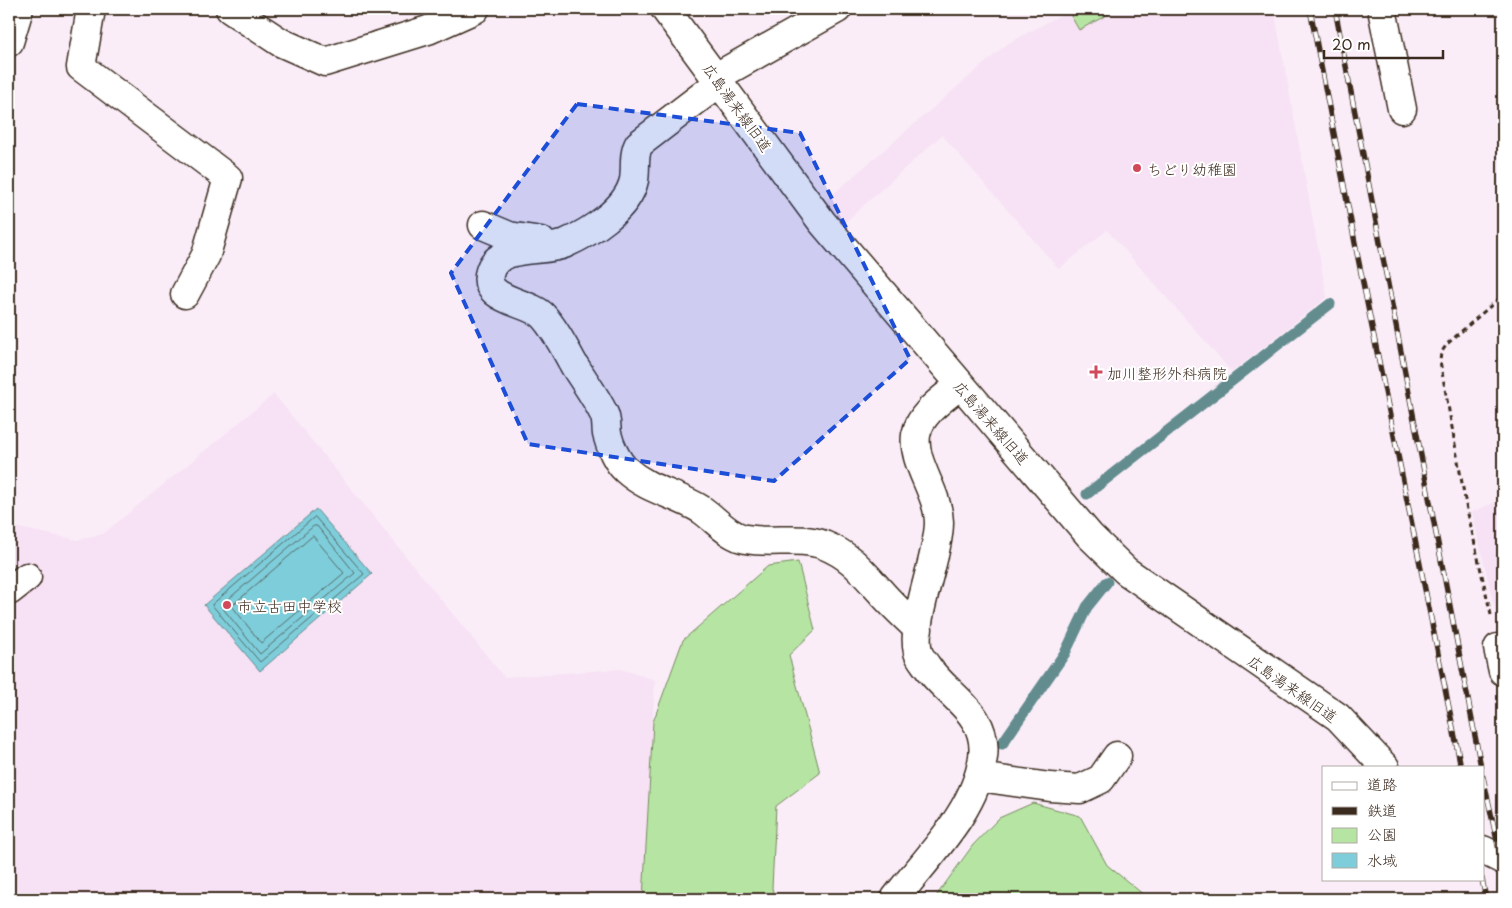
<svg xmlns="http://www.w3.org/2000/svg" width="1512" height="908" font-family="'Playpen Sans','Klee One',sans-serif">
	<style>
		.built { fill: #f7e1f4 }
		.green { fill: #b6e5a3; stroke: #788860 }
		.water { fill: #7ecdda; stroke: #638c8f }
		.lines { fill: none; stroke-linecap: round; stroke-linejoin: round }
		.shore { stroke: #566b69; stroke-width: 1 }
		.stream { stroke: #638c8f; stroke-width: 11 }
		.minor-casing { stroke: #3b2a1e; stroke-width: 31 }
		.path { stroke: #3b2a1e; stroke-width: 3; stroke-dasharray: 5 4; stroke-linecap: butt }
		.minor { stroke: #fff; stroke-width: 28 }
		.rail-casing { stroke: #3b2a1e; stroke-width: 5.5 }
		.rail { stroke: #fff; stroke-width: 4; stroke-dasharray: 11; stroke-linecap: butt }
		.marked { fill: #1d4ed8; fill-opacity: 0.2; stroke: #1d4ed8; stroke-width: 4; stroke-dasharray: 10 6; stroke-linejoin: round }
		.poi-dot { fill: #d1495b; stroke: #fff; stroke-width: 2 }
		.labels { text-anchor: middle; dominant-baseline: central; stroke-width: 4; stroke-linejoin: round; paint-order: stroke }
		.street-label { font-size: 15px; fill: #3b2a1e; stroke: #fff }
		.poi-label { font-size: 15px; fill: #3b2a1e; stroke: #fff; text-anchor: start }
	</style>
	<rect width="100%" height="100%" fill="#faedf8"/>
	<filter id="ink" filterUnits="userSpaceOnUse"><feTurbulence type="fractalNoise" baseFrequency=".02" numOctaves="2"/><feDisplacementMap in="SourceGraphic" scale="10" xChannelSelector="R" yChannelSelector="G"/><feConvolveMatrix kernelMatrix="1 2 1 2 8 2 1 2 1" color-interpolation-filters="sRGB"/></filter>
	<g filter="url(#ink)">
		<!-- built -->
		<path class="built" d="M 1118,9 L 1274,9 L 1327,297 L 1232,372 L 1107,230 L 1059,269 L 942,135 L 842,225 L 825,201 L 1007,44 L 1068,11 L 1079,30 Z
			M 274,394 L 504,677 L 621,669 L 655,680 L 643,899 L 9,899 L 9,526 L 78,540 L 103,534 Z
			M 1503,499 L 1503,629 L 1499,627 L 1472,512 Z"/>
		<!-- green -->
		<path class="green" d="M 1067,9 L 1118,9 L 1079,30 Z
			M 798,562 L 815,630 L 789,655 L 820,773 L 776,806 L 772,888 L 775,899 L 643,899 L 653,722 L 683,640 L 768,566 Z
			M 1033,803 L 1080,816 L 1107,865 L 1149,899 L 934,899 L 973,845 L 999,818 Z"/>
		<!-- water -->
		<path class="water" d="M 316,509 L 372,574 L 260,671 L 204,605 Z"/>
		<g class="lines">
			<!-- shore -->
			<path class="shore" d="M 315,517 L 364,574 L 260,662 L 212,605 Z
				M 314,526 L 317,526 L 355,573 L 260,654 L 221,606 Z
				M 313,536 L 344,573 L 261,643 L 232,606 Z"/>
			<!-- stream -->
			<path class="stream" d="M 1087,494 L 1330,304
				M 1002,744 L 1065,653 L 1087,607 L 1107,582"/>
			<defs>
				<path id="minor" d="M 91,9 L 81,67 L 228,178 L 206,255 L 185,294
					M 230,9 L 280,42 L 325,62 L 428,30 L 475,9
					M 665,9 L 822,222 L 1090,536 L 1126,571 L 1338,717 L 1385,767
					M 1382,9 L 1402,109
					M 9,42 L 19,9
					M 716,77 L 837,9
					M 720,82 L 639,144 C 633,154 636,169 634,180 C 628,209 589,233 564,244 C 543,253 499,243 490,271 C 480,301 529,301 543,316 C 556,330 565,349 574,365 C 584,381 596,397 604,414 C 607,420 606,428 607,434 C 610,446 617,462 626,470 C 649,491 677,494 702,510 C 716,520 729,536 746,539 C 771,544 800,536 824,545 C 851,556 862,571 880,591 C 892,605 905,617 918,629
					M 483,225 L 509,236 L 541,241
					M 9,591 L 27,577
					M 1498,648 L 1503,671
					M 979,777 L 1050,787 L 1080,789 L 1101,779 L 1117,756
					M 1483,850 L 1503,860
					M 895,899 C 927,857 976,811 983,757 C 989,712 946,696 926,665 C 923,661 919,656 918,652 C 910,620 939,557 939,522 C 938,491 912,463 916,435 C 920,413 944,398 960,385"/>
			</defs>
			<!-- minor casing -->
			<use href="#minor" class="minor-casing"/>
			<!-- path -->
			<path class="path" d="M 1491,615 L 1466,505 L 1440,361 L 1441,353 L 1447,344 L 1503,295"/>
			<!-- minor -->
			<use href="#minor" class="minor"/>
			<defs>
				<path id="rail" d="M 1310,9 L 1356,248 L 1461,767
					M 1335,9 L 1481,767
					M 1483,777 L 1503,868
					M 1482,879 L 1486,899"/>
			</defs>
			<!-- rail casing -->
			<use href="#rail" class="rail-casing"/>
			<!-- rail -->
			<use href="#rail" class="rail"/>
		</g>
	</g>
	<!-- marked area -->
	<path class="marked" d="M 577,104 L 800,133 L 910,359 L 774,481 L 528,444 L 451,273 Z"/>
	<!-- markers -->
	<g class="poi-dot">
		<circle cx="1137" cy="168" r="5"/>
		<path d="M1093.5 364.5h5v5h5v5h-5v5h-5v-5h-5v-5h5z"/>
		<circle cx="227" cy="605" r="5"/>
	</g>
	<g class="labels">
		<!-- street labels -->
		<g class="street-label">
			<text transform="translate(738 107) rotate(54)">広島湯来線旧道</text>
			<text transform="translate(992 422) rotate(49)">広島湯来線旧道</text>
			<text transform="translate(1293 688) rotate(35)">広島湯来線旧道</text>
		</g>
		<!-- poi labels -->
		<g class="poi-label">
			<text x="1147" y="168">ちどり幼稚園</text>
			<text x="1107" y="372">加川整形外科病院</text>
			<text x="237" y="605">市立古田中学校</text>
		</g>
	</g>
	<!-- margin -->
	<rect width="1512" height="908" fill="none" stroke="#fff" stroke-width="30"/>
	<rect x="15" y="15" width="1482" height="878" fill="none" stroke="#3b2a1e" stroke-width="2" filter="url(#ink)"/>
	<!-- legend -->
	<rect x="1322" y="766" width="162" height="115" fill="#ffffff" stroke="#b1aaa5"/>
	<rect x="1332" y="782" width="25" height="8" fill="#ffffff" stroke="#b1aaa5"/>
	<text x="1367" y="790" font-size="15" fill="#3b2a1e">道路</text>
	<rect x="1332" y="807" width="25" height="8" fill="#3b2a1e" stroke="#b1aaa5"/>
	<text x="1367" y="816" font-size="15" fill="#3b2a1e">鉄道</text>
	<rect x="1332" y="828" width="25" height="15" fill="#b6e5a3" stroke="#b1aaa5"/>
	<text x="1367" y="840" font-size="15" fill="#3b2a1e">公園</text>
	<rect x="1332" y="853" width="25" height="15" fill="#7ecdda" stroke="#b1aaa5"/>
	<text x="1367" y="866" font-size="15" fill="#3b2a1e">水域</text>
	<!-- scale -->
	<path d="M1324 50v8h119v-8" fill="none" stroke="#3b2a1e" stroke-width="2.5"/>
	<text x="1332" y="50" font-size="15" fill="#3b2a1e" stroke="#ffffff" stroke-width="4" paint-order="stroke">20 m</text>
</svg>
